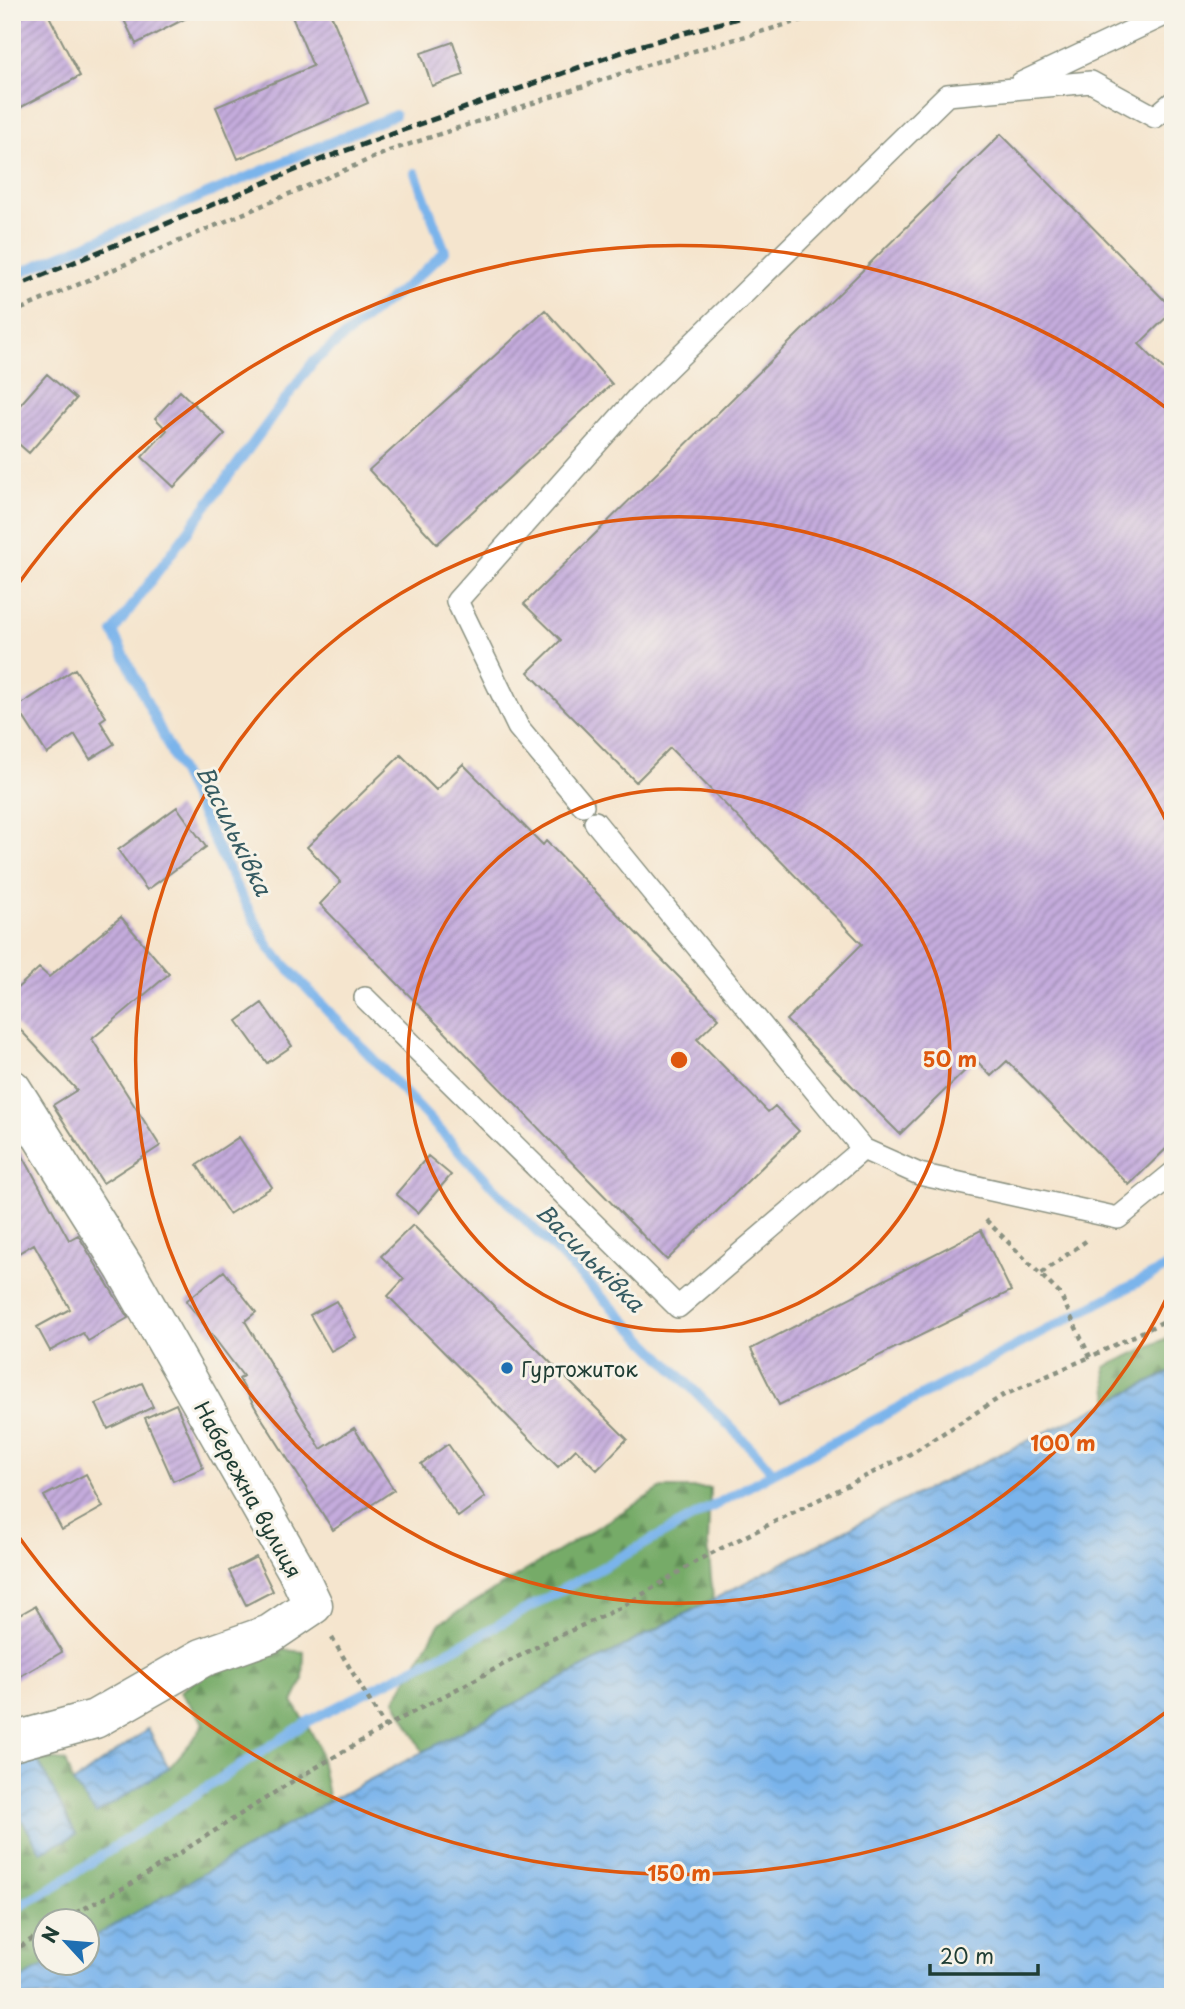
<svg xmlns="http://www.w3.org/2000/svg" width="1185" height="2009" font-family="'Playpen Sans',sans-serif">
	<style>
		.forest { fill: url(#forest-firs); stroke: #4a744e; stroke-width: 2; fill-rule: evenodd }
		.water { fill: url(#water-waves); stroke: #4c7890; stroke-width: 2 }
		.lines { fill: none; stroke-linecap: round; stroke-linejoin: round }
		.stream { stroke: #7ab4eb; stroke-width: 10 }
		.building { fill: url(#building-hatch) }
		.lane-casing { stroke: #8a9181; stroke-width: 24 }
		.street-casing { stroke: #8a9181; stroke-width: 41 }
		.path { stroke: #8a9181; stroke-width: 4.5; stroke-dasharray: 5 5; stroke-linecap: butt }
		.lane { stroke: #fff; stroke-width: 21 }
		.street { stroke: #fff; stroke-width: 38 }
		.rail { stroke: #1f3d34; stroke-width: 5; stroke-dasharray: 10 5; stroke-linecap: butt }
		.ring { fill: none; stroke: #de580e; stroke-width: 3.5 }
		.poi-dot { fill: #1f6fb2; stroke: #f7f3e8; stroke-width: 2.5 }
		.labels { text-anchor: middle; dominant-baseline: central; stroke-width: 6; stroke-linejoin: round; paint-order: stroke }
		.poi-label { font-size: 21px; fill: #1f3d34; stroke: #f7f3e8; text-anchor: start }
		.street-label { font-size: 21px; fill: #1f3d34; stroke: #f7f3e8 }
		.water-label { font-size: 23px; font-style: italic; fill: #365b62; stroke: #f7f3e8 }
		.centre { fill: #de580e; stroke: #f7f3e8; stroke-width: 3.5 }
		.ring-label { font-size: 21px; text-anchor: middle; font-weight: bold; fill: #de580e; stroke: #f7f3e8; stroke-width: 6; stroke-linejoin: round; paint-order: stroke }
	</style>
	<defs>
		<pattern id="forest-firs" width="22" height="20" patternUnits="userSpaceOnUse" patternTransform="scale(1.75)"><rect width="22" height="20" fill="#76ab68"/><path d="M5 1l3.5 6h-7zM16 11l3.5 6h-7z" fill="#608c56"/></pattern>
		<pattern id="water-waves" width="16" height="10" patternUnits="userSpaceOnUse" patternTransform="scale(1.75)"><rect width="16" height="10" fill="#7ab4eb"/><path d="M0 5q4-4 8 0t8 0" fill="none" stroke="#6394bf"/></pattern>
		<pattern id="building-hatch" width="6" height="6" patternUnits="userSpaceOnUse" patternTransform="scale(1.75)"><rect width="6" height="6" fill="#c5acdd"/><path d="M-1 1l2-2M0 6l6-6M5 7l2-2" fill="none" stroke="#9f8db4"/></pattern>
	</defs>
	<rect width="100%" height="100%" fill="#f7f3e8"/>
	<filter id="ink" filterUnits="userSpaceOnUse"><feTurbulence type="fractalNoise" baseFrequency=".0143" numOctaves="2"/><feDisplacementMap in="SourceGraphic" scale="14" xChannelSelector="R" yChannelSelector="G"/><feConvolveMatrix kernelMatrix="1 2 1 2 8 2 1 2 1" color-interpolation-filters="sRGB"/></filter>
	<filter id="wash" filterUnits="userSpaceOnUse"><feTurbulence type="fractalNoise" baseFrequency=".00686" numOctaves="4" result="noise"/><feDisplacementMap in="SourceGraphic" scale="28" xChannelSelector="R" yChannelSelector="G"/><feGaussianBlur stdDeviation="1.57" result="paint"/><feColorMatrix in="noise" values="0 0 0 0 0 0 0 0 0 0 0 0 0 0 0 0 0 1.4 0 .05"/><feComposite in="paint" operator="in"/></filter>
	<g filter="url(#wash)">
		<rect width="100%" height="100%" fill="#f5e5ce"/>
		<!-- forest -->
		<path class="forest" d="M 1173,1335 L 1173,1371 L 1109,1401 L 1105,1367 Z
			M 662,1488 L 710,1488 L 708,1544 L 713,1599 L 423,1752 L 395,1700 L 440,1623 Z
			M 273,1649 L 304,1652 L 303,1681 L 293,1702 L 318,1744 L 329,1801 L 152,1953 L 12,1997 L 12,1803 L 41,1852 L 76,1834 L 36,1757 L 65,1761 L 73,1783 L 169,1768 L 193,1740 L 204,1723 L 180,1692 L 205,1672 ZM 46,1922 L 88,1922 L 88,1964 L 46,1964 Z"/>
		<!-- water -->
		<path class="water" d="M 1173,1371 L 1173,1997 L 12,1997 L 12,1984 L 48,1964 L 88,1964 L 88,1940 L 329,1801 L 884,1510 Z
			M 148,1729 L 169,1768 L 96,1814 L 73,1783 Z
			M 36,1757 L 76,1835 L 41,1852 L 12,1803 L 12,1773 Z"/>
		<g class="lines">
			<!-- stream -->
			<path class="stream" d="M 415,173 L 445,251 L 423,272 L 313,362 L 113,632 L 237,888 L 271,950 L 497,1191 L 757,1454 L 773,1473
				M 12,276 L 395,115
				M 12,1910 L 44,1893 L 309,1721 L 480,1635 L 773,1473 L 1173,1264"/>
		</g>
		<g id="blocks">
			<!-- building -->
			<path class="building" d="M 12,12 L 47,12 L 80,76 L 12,112 Z
				M 120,12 L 198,12 L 136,44 Z
				M 290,12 L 330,12 L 368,103 L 238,159 L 216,107 L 313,66 Z
				M 453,42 L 464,75 L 432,86 L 421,53 Z
				M 1001,134 L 1173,309 L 1173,311 L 1139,344 L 1173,378 L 1173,1142 L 1129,1185 L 1007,1061 L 991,1076 L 976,1060 L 900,1134 L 786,1020 L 862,944 L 670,748 L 636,782 L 528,672 L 561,640 L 524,604 Z
				M 545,310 L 612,384 L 437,544 L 369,470 Z
				M 47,374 L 76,399 L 29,453 L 12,438 L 12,414 Z
				M 180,391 L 225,434 L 174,487 L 142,457 L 167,430 L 155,418 Z
				M 75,669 L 106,717 L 100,721 L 114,744 L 90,759 L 75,735 L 47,754 L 17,707 Z
				M 401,755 L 436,790 L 463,764 L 543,845 L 546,841 L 719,1018 L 697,1039 L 768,1112 L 775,1106 L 799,1131 L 667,1260 L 320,904 L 341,882 L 307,847 Z
				M 177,807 L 206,847 L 147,890 L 118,850 Z
				M 121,917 L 169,974 L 92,1039 L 160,1146 L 103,1183 L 53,1105 L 77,1090 L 12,1021 L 12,993 L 39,968 L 49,977 Z
				M 262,1003 L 292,1046 L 267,1063 L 237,1021 Z
				M 12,1136 L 69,1240 L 78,1235 L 128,1318 L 88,1341 L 83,1333 L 50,1351 L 37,1327 L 70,1309 L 34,1244 L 12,1257 Z
				M 239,1137 L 272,1187 L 229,1214 L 197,1165 Z
				M 428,1156 L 451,1175 L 418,1213 L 396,1194 Z
				M 413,1225 L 627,1439 L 597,1470 L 576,1449 L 558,1467 L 388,1296 L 404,1279 L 381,1256 Z
				M 981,1230 L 1011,1291 L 779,1405 L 751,1349 Z
				M 224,1271 L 256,1312 L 245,1321 L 321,1449 L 354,1428 L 394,1490 L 333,1530 L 259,1414 L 239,1379 L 243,1376 L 186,1301 Z
				M 336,1301 L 356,1337 L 331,1351 L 310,1315 Z
				M 142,1383 L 153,1407 L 108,1429 L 96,1404 Z
				M 176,1404 L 203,1468 L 173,1481 L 145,1418 Z
				M 448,1444 L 485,1497 L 458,1517 L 421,1464 Z
				M 86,1474 L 103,1507 L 62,1530 L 44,1496 Z
				M 256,1557 L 273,1591 L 246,1605 L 229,1571 Z
				M 35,1606 L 62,1652 L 12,1681 L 12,1619 Z"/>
		</g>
	</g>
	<g filter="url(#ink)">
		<use href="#blocks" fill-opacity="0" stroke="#8a9181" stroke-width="2"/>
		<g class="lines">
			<defs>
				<path id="lane" d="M 1021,83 L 1171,12
					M 583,805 L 518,727 L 457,601 L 638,397 L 947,95 L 1091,82 L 1155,117 L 1173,102
					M 595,822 L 863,1149
					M 365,998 L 678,1307 L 863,1149 L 919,1174 L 1118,1218 L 1173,1173"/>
				<path id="street" d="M 12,1089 L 125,1269 L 296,1569 L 313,1605 L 270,1634 L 202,1658 L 95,1719 L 12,1742"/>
			</defs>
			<!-- lane casing -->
			<use href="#lane" class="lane-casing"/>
			<!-- street casing -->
			<use href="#street" class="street-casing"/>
			<!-- path -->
			<path class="path" d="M 12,313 L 389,151 L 659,61 L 830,12
				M 986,1220 L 1040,1274
				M 1086,1241 L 1040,1274 L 1060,1294 L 1090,1357 L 1173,1317
				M 332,1638 L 385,1727
				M 58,1922 L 131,1884 L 288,1784 L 385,1727 L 544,1643 L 622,1607 L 700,1559 L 910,1454 L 1004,1395 L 1090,1357
				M 12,1952 L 46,1930"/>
			<!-- lane -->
			<use href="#lane" class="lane"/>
			<!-- street -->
			<use href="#street" class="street"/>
			<!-- rail -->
			<path class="rail" d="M 12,288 L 322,159 L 639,46 L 759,12"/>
		</g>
	</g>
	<!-- distance rings -->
	<g class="ring">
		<circle cx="679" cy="1060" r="271"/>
		<path d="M1171 1289A543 543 0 1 1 1171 831"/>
		<path d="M1169 1710A814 814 0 0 1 16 1533M16 587A814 814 0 0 1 1169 410"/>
	</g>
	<!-- markers -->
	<circle class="poi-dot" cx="507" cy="1368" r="7"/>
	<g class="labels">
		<!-- poi labels -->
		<g class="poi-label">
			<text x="521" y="1368">Гуртожиток</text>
		</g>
		<!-- street labels -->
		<g class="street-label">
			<text transform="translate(249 1489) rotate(61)">Набережна вулиця</text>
		</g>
		<!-- water labels -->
		<g class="water-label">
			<text transform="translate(235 830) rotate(64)">Васильківка</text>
			<text transform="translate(591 1257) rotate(45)">Васильківка</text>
		</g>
	</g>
	<circle cx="679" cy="1060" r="10" class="centre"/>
	<g class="ring-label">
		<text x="950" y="1067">50 m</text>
		<text x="1063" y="1451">100 m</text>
		<text x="679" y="1881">150 m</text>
	</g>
	<!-- margin -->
	<rect width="1185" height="2009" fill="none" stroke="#f7f3e8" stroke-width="42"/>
	<!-- north arrow -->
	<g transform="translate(66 1942) rotate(296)"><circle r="33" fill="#f7f3e8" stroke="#a1aaa0" stroke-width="2"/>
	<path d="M0-5L12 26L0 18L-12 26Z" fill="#1f6fb2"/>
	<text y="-10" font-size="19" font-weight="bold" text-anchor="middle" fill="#1f3d34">N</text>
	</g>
	<!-- scale -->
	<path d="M930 1964v10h108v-10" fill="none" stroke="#1f3d34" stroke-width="3.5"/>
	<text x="940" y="1964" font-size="21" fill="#1f3d34" stroke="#f7f3e8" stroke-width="5" paint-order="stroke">20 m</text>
</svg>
